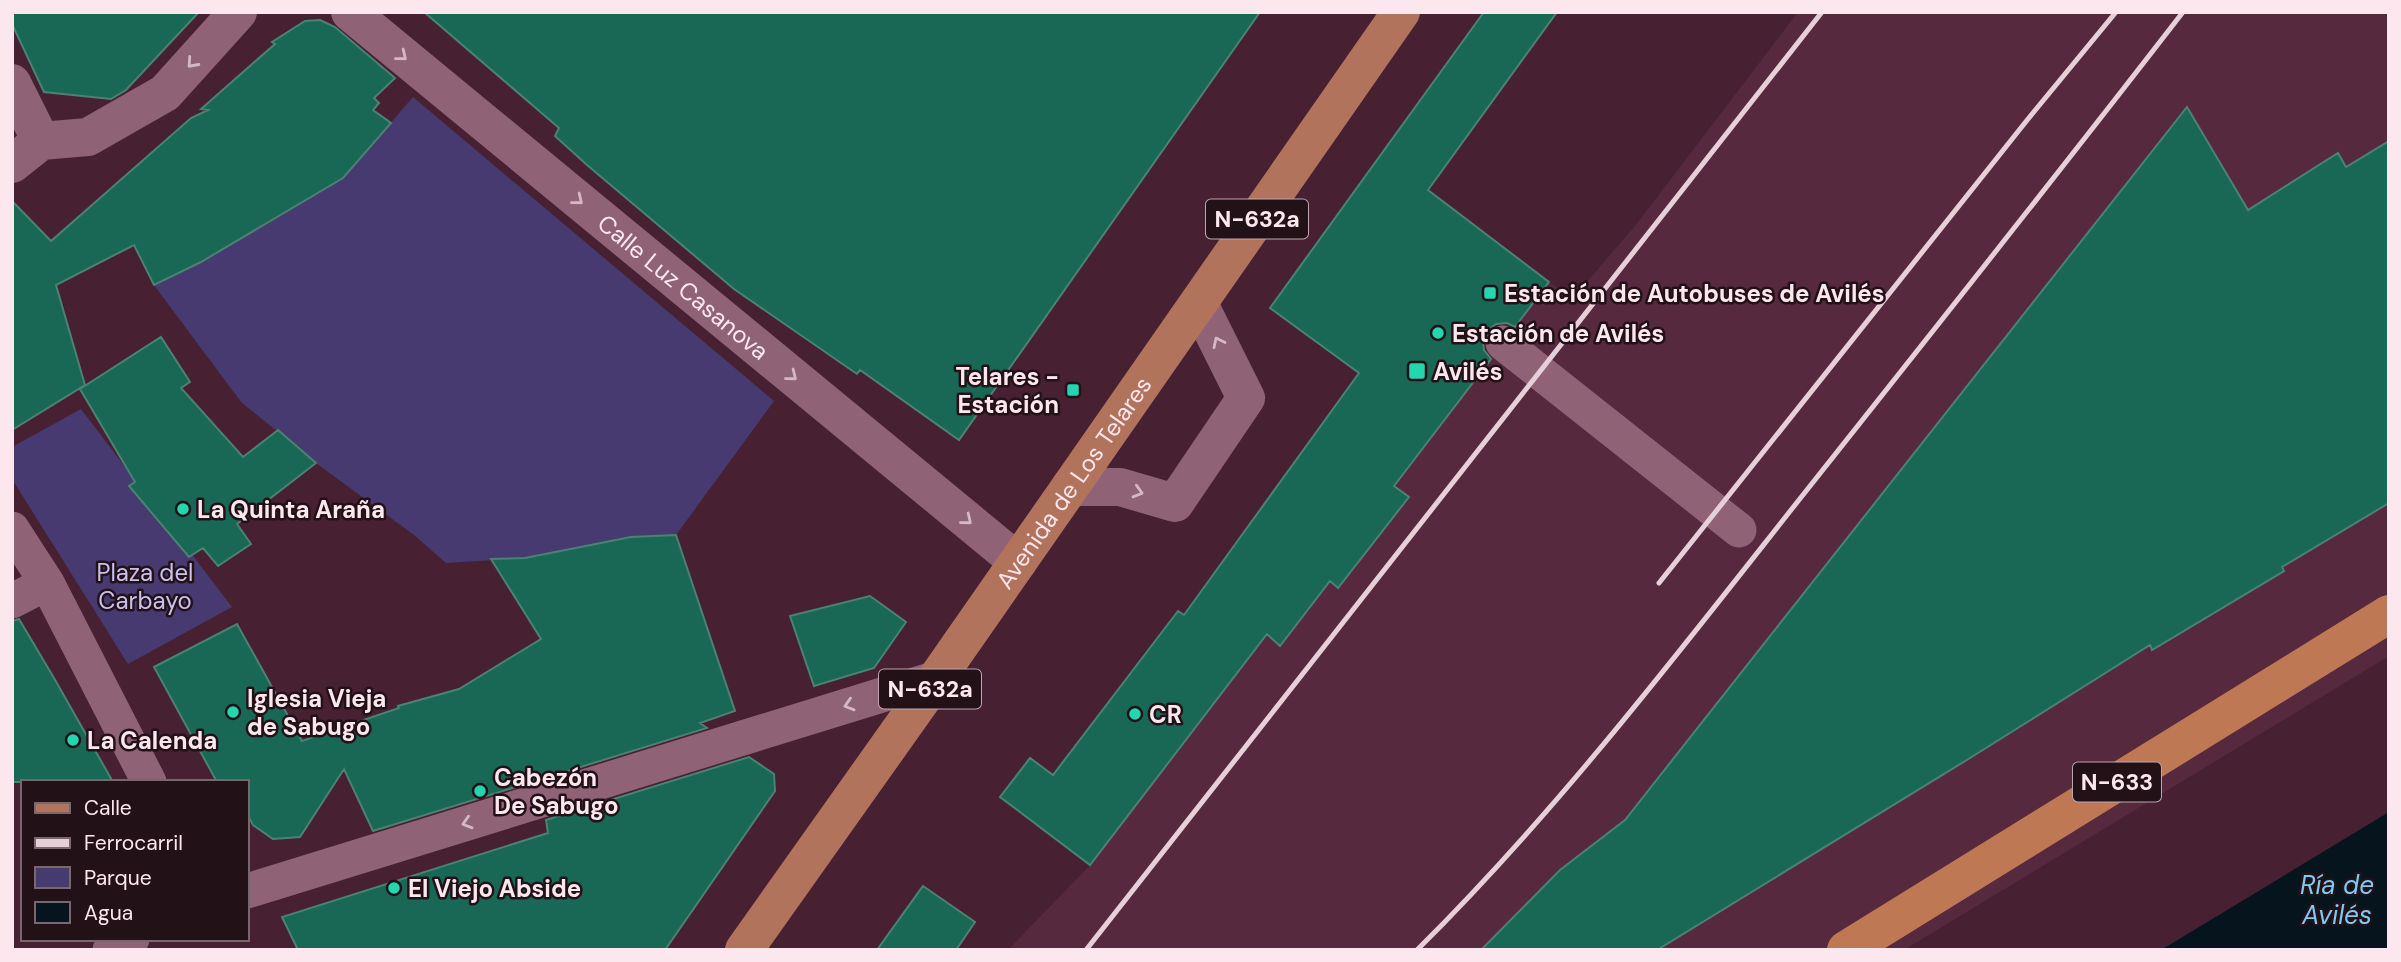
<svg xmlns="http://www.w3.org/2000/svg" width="2401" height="962" font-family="'DM Sans',sans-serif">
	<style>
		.built { fill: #56293e }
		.green { fill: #473a71 }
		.water { fill: #06151d }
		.building { fill: #186855; stroke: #4b8272; stroke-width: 2 }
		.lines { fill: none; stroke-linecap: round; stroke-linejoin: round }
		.pedestrian { stroke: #8f6275; stroke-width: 35 }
		.minor { stroke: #8f6275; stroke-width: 38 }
		.primary { stroke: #b2735c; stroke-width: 38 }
		.trunk { stroke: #be7854; stroke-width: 38 }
		.rail { stroke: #e7cfd8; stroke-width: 5 }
		.oneway { stroke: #d6b8c4 }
		.poi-dot { fill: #24d5ae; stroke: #231118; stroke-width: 2.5 }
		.labels { text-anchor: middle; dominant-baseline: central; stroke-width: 5; stroke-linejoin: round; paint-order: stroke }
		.shield { fill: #231118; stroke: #bca7ae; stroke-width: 2 }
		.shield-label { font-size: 23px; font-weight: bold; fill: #fde7ef }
		.street-label { font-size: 24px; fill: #fde7ef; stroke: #231118 }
		.poi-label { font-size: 24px; font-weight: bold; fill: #fde7ef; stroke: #231118; text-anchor: start }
		.park-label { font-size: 24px; fill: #c8c0ef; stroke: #231118 }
		.water-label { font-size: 26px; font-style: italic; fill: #7bcbf5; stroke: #231118 }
	</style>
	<rect width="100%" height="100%" fill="#472032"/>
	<!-- built -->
	<path class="built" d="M 1798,12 L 2389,12 L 2389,656 L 1904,950 L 1008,950 L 1090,865 L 1267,634 L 1281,645 L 1330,581 L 1338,587 L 1408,496 L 1394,485 L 1549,282 L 1572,299 L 1635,226 Z"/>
	<!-- green -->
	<path class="green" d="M 413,97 L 774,401 L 676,535 L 631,537 L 525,558 L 446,563 L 414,535 L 316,463 L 241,402 L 154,285 L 202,262 L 343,178 Z
		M 81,409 L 232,607 L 128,664 L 12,479 L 12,447 Z"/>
	<!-- water -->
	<path class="water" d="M 2389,812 L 2389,950 L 2161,950 Z"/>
	<!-- building -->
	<path class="building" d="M 12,12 L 199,12 L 126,90 L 111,99 L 44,92 L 12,24 Z
		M 424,12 L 1260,12 L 959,440 L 860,370 L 857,374 L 734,289 L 587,165 L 555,136 L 559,128 Z
		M 1484,12 L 1557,12 L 1428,190 L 1549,282 L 1515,327 L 1507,323 L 1496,324 L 1487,331 L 1483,341 L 1484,350 L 1491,359 L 1394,486 L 1409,497 L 1338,588 L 1330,581 L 1280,646 L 1267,634 L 1090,865 L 1000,797 L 1030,758 L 1053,775 L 1178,611 L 1184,615 L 1359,373 L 1270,308 Z
		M 320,20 L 335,27 L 395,78 L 374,98 L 379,103 L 373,110 L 391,123 L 343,178 L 201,262 L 154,285 L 134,245 L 56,285 L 85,385 L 12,430 L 12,201 L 51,241 L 191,118 L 208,110 L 201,109 L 275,44 L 272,42 L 305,21 Z
		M 2187,107 L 2248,210 L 2338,153 L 2346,167 L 2389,141 L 2389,503 L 2282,567 L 2284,571 L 2152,650 L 2150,645 L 1970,758 L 1657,950 L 1481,950 L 1560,870 L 1625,820 Z
		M 161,337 L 190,382 L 181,388 L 243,457 L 278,430 L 316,463 L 237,524 L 251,544 L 218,566 L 203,548 L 189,557 L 129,486 L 135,482 L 80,389 Z
		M 676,535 L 735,711 L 700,723 L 707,728 L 373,831 L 344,769 L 300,837 L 273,839 L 253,825 L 247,814 L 247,782 L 217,782 L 154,667 L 237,624 L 302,741 L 399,708 L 398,706 L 459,689 L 541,639 L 491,559 L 525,558 L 631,537 Z
		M 870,596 L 906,622 L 874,668 L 814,686 L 790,616 Z
		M 19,619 L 54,678 L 113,782 L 12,782 L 12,621 Z
		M 749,757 L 774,774 L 775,791 L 665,950 L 298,950 L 282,917 L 548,833 L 546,820 Z
		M 923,886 L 975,922 L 956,950 L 877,950 Z"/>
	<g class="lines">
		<!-- pedestrian -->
		<path class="pedestrian" d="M 1503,343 L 1739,530
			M 12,529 L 47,583 L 149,782
			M 12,601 L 47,583
			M 247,891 L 937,678
			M 110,950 L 132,939"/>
		<!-- minor -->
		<g class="minor">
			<path id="s1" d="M 350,12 L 1018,562"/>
			<path d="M 12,83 L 41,141"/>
			<path d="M 12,164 L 41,141 L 88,137 L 165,93 L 238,12"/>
			<path d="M 1070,487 L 1120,487 L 1175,503 L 1246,398 L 1199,304"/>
		</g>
		<!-- primary -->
		<path class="primary" id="s2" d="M 744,950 L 937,678 L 1401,12"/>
		<!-- trunk -->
		<path class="trunk" d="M 1846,950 L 2389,614"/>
		<!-- rail -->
		<path class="rail" d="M 1659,583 L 2028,119 L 2116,12
			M 1086,950 L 1822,12
			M 1417,950 C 1554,814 1672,661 1791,510 C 1922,345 2054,179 2183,12"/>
	</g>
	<!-- one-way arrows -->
	<defs><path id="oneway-chevron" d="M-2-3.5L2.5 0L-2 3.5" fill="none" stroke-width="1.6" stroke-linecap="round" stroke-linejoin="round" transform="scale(1.75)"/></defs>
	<g class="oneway">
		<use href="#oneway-chevron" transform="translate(402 56) rotate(39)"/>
		<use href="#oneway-chevron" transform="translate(192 63) rotate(132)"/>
		<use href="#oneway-chevron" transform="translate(578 200) rotate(39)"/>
		<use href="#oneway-chevron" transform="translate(1218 342) rotate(-116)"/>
		<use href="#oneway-chevron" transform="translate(792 376) rotate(39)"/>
		<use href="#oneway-chevron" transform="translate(1138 492) rotate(16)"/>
		<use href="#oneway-chevron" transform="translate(967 520) rotate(39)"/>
		<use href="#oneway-chevron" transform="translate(849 705) rotate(163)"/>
		<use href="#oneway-chevron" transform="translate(467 823) rotate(163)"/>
	</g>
	<!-- markers -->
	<g class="poi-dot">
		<rect x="1483" y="286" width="14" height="14" rx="3.5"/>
		<circle cx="1438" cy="333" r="7"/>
		<rect x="1408" y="362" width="18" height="18" rx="3.5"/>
		<rect x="1066" y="383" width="14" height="14" rx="3.5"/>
		<circle cx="183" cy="509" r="7"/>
		<circle cx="233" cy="712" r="7"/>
		<circle cx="1135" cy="714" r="7"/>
		<circle cx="73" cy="740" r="7"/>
		<circle cx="480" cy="791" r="7"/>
		<circle cx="394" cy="888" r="7"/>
	</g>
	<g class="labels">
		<!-- shield labels -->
		<g class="shield">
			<rect x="1206" y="199.5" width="102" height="39" rx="5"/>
			<rect x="879" y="669.5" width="102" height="39" rx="5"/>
			<rect x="2073" y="762.5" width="88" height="39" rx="5"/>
		</g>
		<g class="shield-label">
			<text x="1257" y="219">N-632a</text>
			<text x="930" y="689">N-632a</text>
			<text x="2117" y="782">N-633</text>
		</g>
		<!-- street labels -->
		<g class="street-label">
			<text stroke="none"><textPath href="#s1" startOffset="432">Calle Luz Casanova</textPath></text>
			<text stroke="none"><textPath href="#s2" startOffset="572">Avenida de Los Telares</textPath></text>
		</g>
		<!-- poi labels -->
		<g class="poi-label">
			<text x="1504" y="293">Estación de Autobuses de Avilés</text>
			<text x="1452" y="333">Estación de Avilés</text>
			<text x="1433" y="371">Avilés</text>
			<text x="1059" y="376" text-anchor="end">Telares -<tspan x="1059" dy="28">Estación</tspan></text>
			<text x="197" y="509">La Quinta Araña</text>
			<text x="247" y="698">Iglesia Vieja<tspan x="247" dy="28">de Sabugo</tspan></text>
			<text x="1149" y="714">CR</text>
			<text x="87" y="740">La Calenda</text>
			<text x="494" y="777">Cabezón<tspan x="494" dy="28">De Sabugo</tspan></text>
			<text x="408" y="888">El Viejo Abside</text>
		</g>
		<!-- park labels -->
		<g class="park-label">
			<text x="145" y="572">Plaza del<tspan x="145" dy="28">Carbayo</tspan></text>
		</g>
		<!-- water labels -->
		<g class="water-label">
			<text x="2337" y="885">Ría de<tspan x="2337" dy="30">Avilés</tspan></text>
		</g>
	</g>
	<!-- border -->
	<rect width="2401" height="962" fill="none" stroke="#fde7ef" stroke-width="28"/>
	<!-- legend -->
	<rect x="21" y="780" width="228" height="161" fill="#231118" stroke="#7a676e" stroke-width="2"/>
	<rect x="35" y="803" width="35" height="10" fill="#b2735c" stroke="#7a676e" stroke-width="2"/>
	<text x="84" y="815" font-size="21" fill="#fde7ef">Calle</text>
	<rect x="35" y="838" width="35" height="10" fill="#e7cfd8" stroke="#7a676e" stroke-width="2"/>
	<text x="84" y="850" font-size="21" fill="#fde7ef">Ferrocarril</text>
	<rect x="35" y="867" width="35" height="21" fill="#473a71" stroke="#7a676e" stroke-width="2"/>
	<text x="84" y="885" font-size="21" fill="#fde7ef">Parque</text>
	<rect x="35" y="902" width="35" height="21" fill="#06151d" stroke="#7a676e" stroke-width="2"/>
	<text x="84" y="920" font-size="21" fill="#fde7ef">Agua</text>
</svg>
